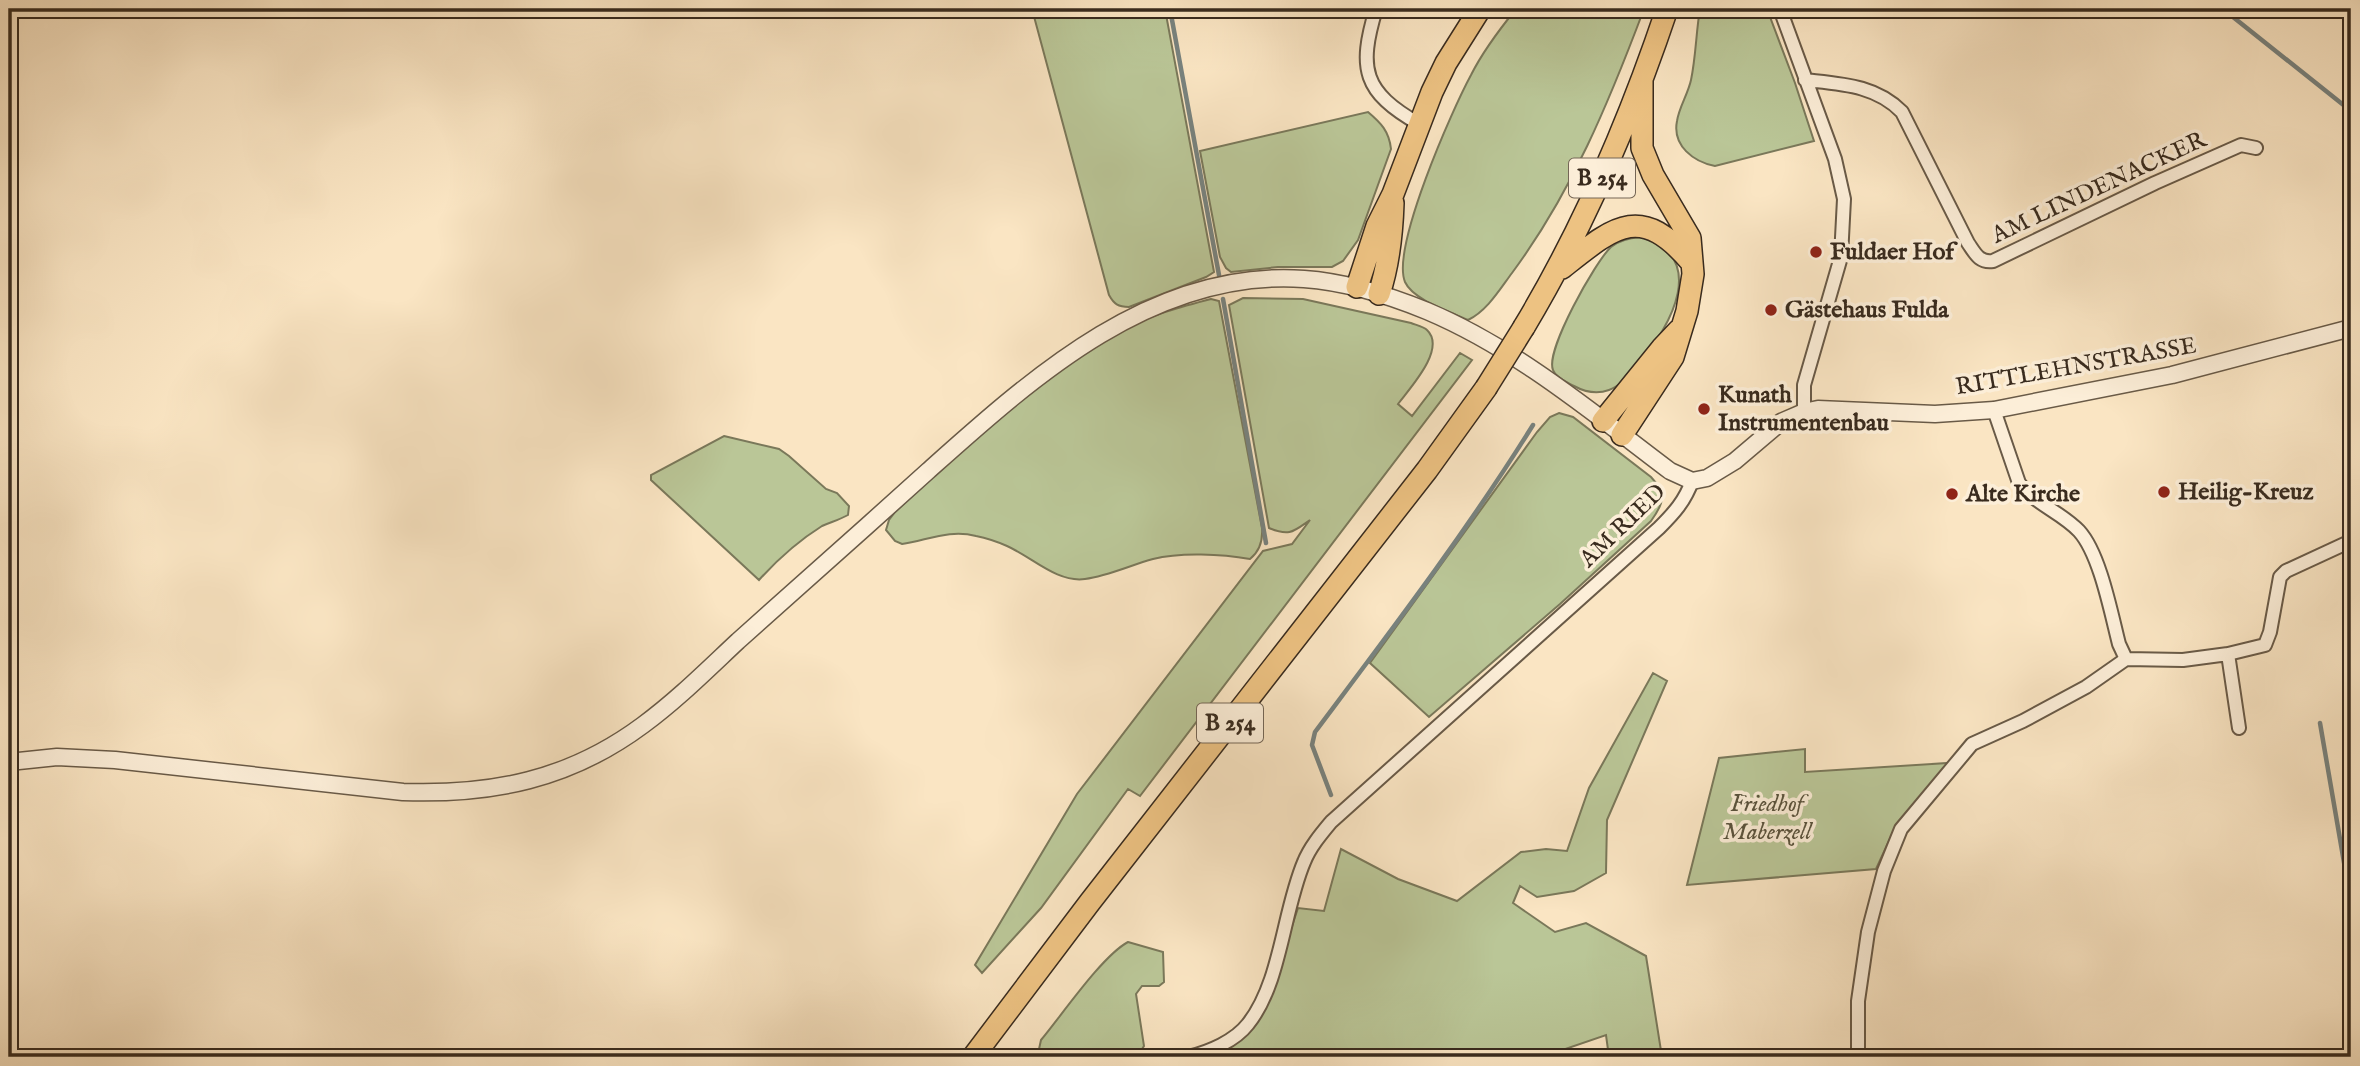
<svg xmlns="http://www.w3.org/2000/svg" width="2360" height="1066" font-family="'IM FELL English',serif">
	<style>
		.green { fill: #bac697; stroke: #7a785a; stroke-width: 2 }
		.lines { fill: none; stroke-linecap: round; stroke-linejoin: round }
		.stream { stroke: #78827e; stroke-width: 4.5 }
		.minor-casing { stroke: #695a47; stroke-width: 16 }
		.tertiary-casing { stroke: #695a47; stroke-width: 19 }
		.trunk-casing { stroke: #392b1e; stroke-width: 24 }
		.minor { stroke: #fceed8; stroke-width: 12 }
		.tertiary { stroke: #fceed8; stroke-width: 16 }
		.trunk { stroke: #edc282; stroke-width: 21 }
		.trunk-bridge-casing { stroke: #392b1e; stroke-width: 24; stroke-linecap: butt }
		.trunk-bridge { stroke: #edc282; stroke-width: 21 }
		.poi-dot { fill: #8f2418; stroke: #fceed8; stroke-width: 2.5 }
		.labels { text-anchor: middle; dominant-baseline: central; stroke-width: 7; stroke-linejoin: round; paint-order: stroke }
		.shield { fill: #fceed8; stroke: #746656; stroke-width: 2 }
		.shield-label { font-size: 23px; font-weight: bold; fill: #392b1e }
		.street-label { font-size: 24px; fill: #392b1e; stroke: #fceed8 }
		.poi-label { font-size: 24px; font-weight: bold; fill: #392b1e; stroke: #fceed8; text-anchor: start }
		.park-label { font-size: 24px; font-style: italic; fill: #59523c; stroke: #fceed8 }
	</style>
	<rect width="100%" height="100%" fill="#fae5c3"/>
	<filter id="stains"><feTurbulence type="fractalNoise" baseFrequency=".00286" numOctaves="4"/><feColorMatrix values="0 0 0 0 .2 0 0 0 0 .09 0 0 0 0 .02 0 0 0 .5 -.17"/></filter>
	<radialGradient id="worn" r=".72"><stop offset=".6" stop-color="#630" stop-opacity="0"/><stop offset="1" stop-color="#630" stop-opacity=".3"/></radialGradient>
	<!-- green -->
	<path class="green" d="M 1032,9 L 1165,9 L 1214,272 L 1206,277 L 1129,307 C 1118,307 1114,304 1109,295 Z
		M 1516,9 L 1644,9 C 1609,102 1572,192 1512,273 C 1500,289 1487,311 1468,320 C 1451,312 1413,300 1405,282 C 1391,248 1452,110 1471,75 C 1483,51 1499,30 1516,9 Z
		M 1700,9 L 1767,9 L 1795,83 L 1814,141 L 1715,166 C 1694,162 1672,146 1677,121 C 1679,107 1688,94 1691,80 C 1696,56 1696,32 1700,9 Z
		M 1368,112 C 1381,123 1389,131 1391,149 L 1358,240 L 1343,261 L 1332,267 L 1278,267 L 1231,272 L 1226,268 L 1220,257 L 1200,151 Z
		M 1641,237 C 1709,257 1671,326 1640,362 C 1631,372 1623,385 1609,390 C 1596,395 1585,392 1574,386 C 1567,382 1556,378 1553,370 C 1545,351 1595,262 1611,247 C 1619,240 1630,238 1641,237 Z
		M 1243,298 L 1303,299 L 1411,323 C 1416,325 1424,327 1427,330 C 1447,349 1409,389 1398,404 L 1412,416 L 1460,353 L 1472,360 L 1140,796 L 1128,789 L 1041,908 L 982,973 L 975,965 L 1077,794 L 1263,551 L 1292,544 L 1310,520 C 1294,531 1290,537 1269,528 L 1229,305 Z
		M 1211,299 L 1219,301 L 1262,528 C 1263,541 1260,551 1250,559 C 1222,554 1180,552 1153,559 C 1131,565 1108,576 1085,579 C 1057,583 1032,557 1007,546 C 998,542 986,538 976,536 C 950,529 928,540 902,544 L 895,541 L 886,530 L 889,520 L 895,512 C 965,446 1036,378 1121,331 C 1149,315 1181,307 1211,299 Z
		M 1559,413 L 1573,417 L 1651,477 C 1667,494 1664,503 1651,521 L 1560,604 L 1429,717 L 1370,663 L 1537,432 L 1550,417 Z
		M 724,436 L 779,449 L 789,456 L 826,489 L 837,493 L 849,506 L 848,515 C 839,520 831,522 822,526 C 798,541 778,559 759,580 L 651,480 L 651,475 Z
		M 1653,673 L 1667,681 L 1607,820 L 1606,873 L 1574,891 L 1537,897 L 1520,886 L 1513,903 L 1555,932 L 1586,923 L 1646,956 L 1662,1057 L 1609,1057 L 1606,1035 L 1542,1057 L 1218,1057 L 1273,983 L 1298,908 L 1324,911 L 1341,849 L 1398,879 L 1457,901 L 1521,852 L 1546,849 L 1567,851 L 1589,788 Z
		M 1805,749 L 1805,772 L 1948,763 L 1894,830 L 1876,869 L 1687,885 L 1719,758 Z
		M 1128,942 L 1163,952 L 1164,982 L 1159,986 L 1142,986 L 1136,994 L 1144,1046 L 1140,1052 C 1114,1057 1067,1062 1043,1054 L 1039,1049 L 1041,1040 C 1062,1015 1102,956 1128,942 Z"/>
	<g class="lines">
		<!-- stream -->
		<path class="stream" d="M 1170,9 L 1219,275
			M 2223,9 L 2351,111
			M 1223,299 L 1266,543
			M 2320,723 L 2351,903
			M 1331,795 L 1312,745 L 1315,732 C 1390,632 1467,531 1533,425"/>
		<defs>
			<path id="minor" d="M 1376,9 C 1358,69 1363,92 1419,124
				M 1780,9 L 1835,159 L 1844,199 L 1841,257 L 1804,385 L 1804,412
				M 1805,80 C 1841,84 1876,85 1902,112 L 1968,243 C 1975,253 1979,263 1993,261 L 2155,183 L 2241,145 L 2256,148
				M 1994,410 L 2019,483 C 2035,504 2061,512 2079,531 C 2100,554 2111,613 2119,644 L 2126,659
				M 2228,654 L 2239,728
				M 2126,659 L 2183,660 L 2228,654 L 2265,645 L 2270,632 L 2280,577 L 2286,571 L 2351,541
				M 1188,1057 C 1209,1052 1235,1041 1248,1024 C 1281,983 1283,911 1304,862 C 1310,847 1321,834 1331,822 L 1659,528 C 1674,513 1685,501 1692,481
				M 1858,1057 L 1858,1001 L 1868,932 L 1884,871 L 1901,829 L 1972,744 L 2023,721 L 2086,687 L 2126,659"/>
			<path id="tertiary" d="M 9,762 L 57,757 L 115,760 L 403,792 C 492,795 569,780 643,725 C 677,700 707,670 738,641 C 802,584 865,528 928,471 C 1032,378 1153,268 1304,279 C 1347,282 1388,295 1427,311 C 1517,349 1593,413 1670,471 L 1692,481 L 1707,478 L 1735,461 L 1781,422 L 1804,412 L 1818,409 L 1935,414 L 1994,410 L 2172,375 L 2351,328"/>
			<path id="trunk" d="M 1562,268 C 1614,227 1640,202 1691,262
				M 1357,287 L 1377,226 L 1393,194 L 1432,92 L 1446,63 L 1480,9
				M 1379,294 C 1389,264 1392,234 1393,203
				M 1524,327 C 1584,227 1630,119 1667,9
				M 1603,421 L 1662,348 L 1679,330
				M 1622,435 L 1673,357 L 1687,311 L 1693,274 L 1690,238 L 1653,175 L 1642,148 L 1642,80
				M 973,1057 L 1090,902 L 1427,470 L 1486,388"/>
		</defs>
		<!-- minor casing -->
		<use href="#minor" class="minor-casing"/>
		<!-- tertiary casing -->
		<use href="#tertiary" class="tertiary-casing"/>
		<!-- trunk casing -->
		<use href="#trunk" class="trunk-casing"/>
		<!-- minor -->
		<use href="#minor" class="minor"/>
		<!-- tertiary -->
		<use href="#tertiary" class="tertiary"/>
		<!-- trunk -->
		<use href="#trunk" class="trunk"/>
		<defs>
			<path id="trunk-bridge" d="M 1486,388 L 1524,327"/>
		</defs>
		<!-- trunk-bridge casing -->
		<use href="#trunk-bridge" class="trunk-bridge-casing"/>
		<!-- trunk-bridge -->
		<use href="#trunk-bridge" class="trunk-bridge"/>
	</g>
	<!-- markers -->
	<g class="poi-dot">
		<circle cx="1816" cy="252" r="7"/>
		<circle cx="1771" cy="310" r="7"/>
		<circle cx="1704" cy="409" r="7"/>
		<circle cx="2164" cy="492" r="7"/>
		<circle cx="1952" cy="494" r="7"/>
	</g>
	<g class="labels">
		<!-- shield labels -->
		<g class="shield">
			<rect x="1569" y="158.5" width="66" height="39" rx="5"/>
			<rect x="1197" y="703.5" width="66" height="39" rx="5"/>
		</g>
		<g class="shield-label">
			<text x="1602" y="178">B 254</text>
			<text x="1230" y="723">B 254</text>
		</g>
		<!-- street labels -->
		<g class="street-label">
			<text transform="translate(2099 188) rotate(-25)">AM LINDENACKER</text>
			<text transform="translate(2076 367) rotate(-10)">RITTLEHNSTRASSE</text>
			<text transform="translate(1623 526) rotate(-44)">AM RIED</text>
		</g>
		<!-- poi labels -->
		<g class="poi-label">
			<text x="1830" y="252">Fuldaer Hof</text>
			<text x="1785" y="310">Gästehaus Fulda</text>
			<text x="1718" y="395">Kunath<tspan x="1718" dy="28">Instrumentenbau</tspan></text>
			<text x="2178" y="492">Heilig-Kreuz</text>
			<text x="1966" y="494">Alte Kirche</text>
		</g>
		<!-- park labels -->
		<g class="park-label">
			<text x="1767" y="804">Friedhof<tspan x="1767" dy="28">Maberzell</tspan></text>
		</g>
	</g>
	<!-- margin -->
	<rect width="2360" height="1066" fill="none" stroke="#fae5c3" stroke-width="35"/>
	<rect x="10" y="10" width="2339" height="1045" fill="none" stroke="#392b1e" stroke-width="3.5"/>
	<rect x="18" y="18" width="2325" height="1031" fill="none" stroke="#392b1e" stroke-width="2"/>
	<rect width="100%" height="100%" filter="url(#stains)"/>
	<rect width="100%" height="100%" fill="url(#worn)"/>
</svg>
